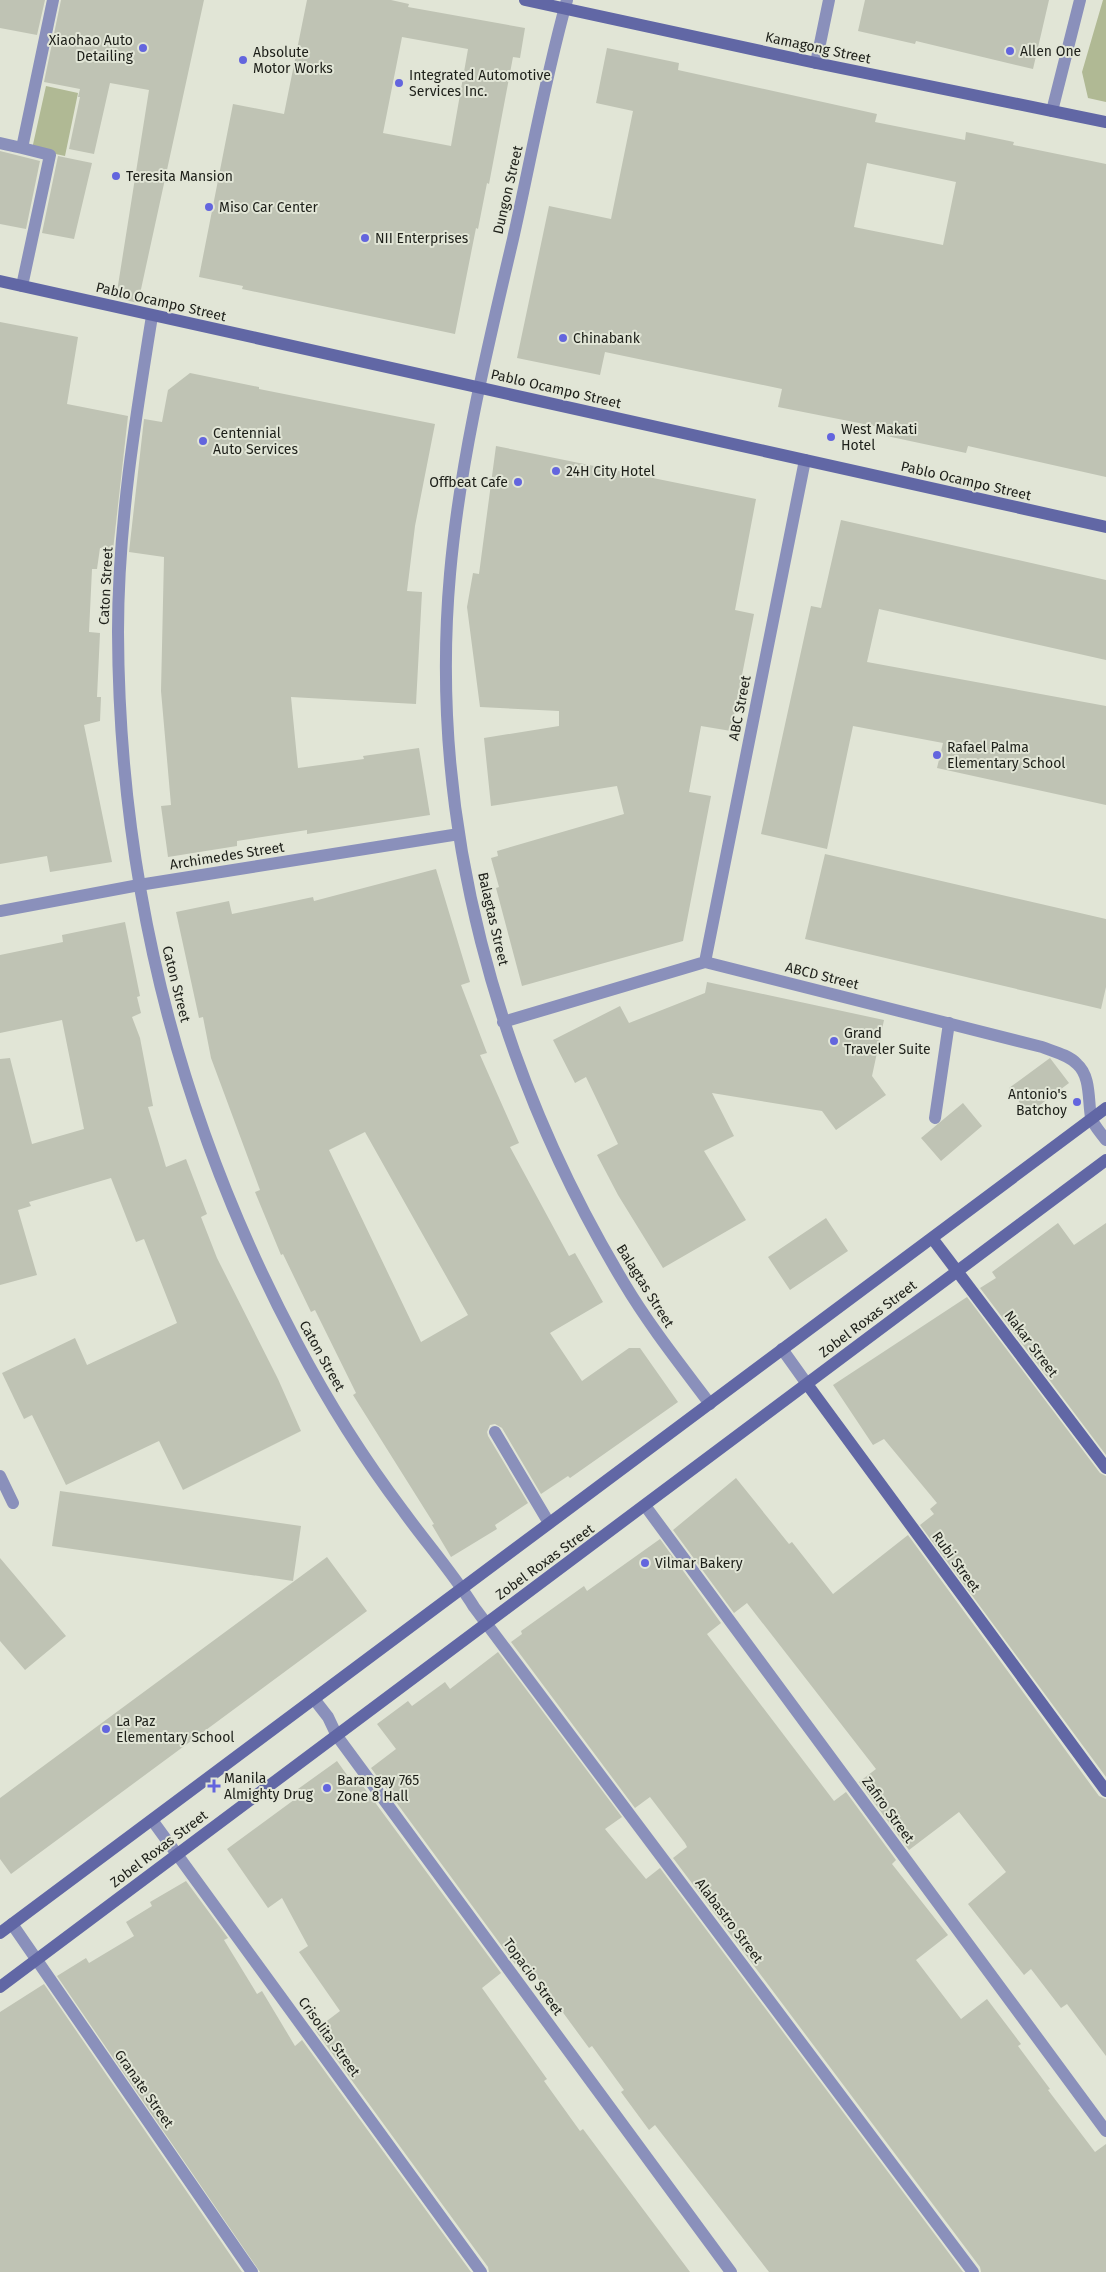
<svg xmlns="http://www.w3.org/2000/svg" width="1106" height="2272" font-family="'Fira Sans',sans-serif">
	<style>
		.green { fill: #b0b994 }
		.building { fill: #bfc3b4; fill-rule: evenodd }
		.lines { fill: none; stroke-linecap: round; stroke-linejoin: round }
		.lane { stroke: #8a90bb; stroke-width: 12 }
		.street { stroke: #8a90bb; stroke-width: 12 }
		.secondary { stroke: #6167a5; stroke-width: 12 }
		.poi-dot { fill: #6365de; stroke: #e1e5d6; stroke-width: 2 }
		.labels { text-anchor: middle; dominant-baseline: central; stroke-width: 4; stroke-linejoin: round; paint-order: stroke }
		.poi-label { font-size: 14px; fill: #1d1f19; stroke: #e1e5d6; text-anchor: start }
		.street-label { font-size: 14px; fill: #1d1f19; stroke: #e1e5d6 }
	</style>
	<rect width="100%" height="100%" fill="#e1e5d6"/>
	<!-- green -->
	<path class="green" d="M 1103,0 L 1106,0 L 1106,102 L 1088,98 L 1082,72 Z
		M 46,86 L 78,93 L 65,156 L 32,149 Z"/>
	<!-- building -->
	<path class="building" d="M 0,0 L 45,0 L 37,35 L 0,28 Z
		M 61,0 L 204,0 L 138,303 L 116,298 L 149,90 L 110,83 L 94,154 L 69,149 L 80,97 L 78,97 L 80,89 L 44,82 Z
		M 307,0 L 391,0 L 409,4 L 408,7 L 525,28 L 520,58 L 513,57 L 489,184 L 487,183 L 478,229 L 476,228 L 455,334 L 242,289 L 243,286 L 199,277 L 233,104 L 284,114 ZM 402,37 L 468,49 L 451,146 L 383,133 Z
		M 865,0 L 1049,0 L 1033,69 L 916,41 L 915,44 L 858,31 Z
		M 607,48 L 679,63 L 678,70 L 877,114 L 875,122 L 965,140 L 966,132 L 1014,142 L 1013,145 L 1106,164 L 1106,477 L 968,446 L 966,453 L 882,435 L 884,428 L 778,407 L 782,389 L 605,352 L 600,375 L 517,358 L 549,206 L 611,219 L 633,111 L 596,103 ZM 867,163 L 956,182 L 943,245 L 854,227 Z
		M 0,151 L 40,161 L 26,229 L 0,224 Z
		M 58,156 L 92,163 L 74,239 L 42,233 Z
		M 0,322 L 78,337 L 67,404 L 128,416 L 113,550 L 100,548 L 97,569 L 92,569 L 89,632 L 100,633 L 97,697 L 101,697 L 100,721 L 84,725 L 112,862 L 50,872 L 47,856 L 0,864 Z
		M 190,373 L 259,387 L 259,389 L 435,424 L 415,526 L 407,591 L 422,592 L 416,704 L 291,697 L 298,768 L 364,759 L 363,756 L 419,748 L 430,815 L 307,834 L 307,830 L 237,841 L 237,846 L 168,857 L 161,806 L 171,805 L 161,691 L 164,557 L 129,552 L 144,419 L 162,422 L 168,390 Z
		M 496,446 L 756,499 L 735,610 L 754,614 L 731,731 L 701,726 L 689,792 L 711,796 L 683,941 L 522,986 L 496,888 L 499,887 L 491,858 L 498,856 L 497,851 L 624,814 L 617,786 L 491,806 L 484,738 L 559,726 L 559,711 L 480,707 L 467,607 L 473,573 L 479,574 Z
		M 841,520 L 1106,580 L 1106,660 L 879,609 L 867,662 L 1106,706 L 1106,805 L 937,768 L 943,743 L 853,726 L 827,849 L 761,834 L 811,606 L 821,608 Z
		M 825,854 L 1106,919 L 1106,987 L 1101,1009 L 805,939 Z
		M 436,869 L 470,982 L 461,985 L 487,1053 L 480,1055 L 519,1143 L 510,1147 L 569,1256 L 575,1253 L 603,1302 L 550,1333 L 582,1381 L 629,1348 L 640,1348 L 678,1402 L 570,1478 L 568,1476 L 541,1494 L 502,1428 L 495,1424 L 490,1425 L 487,1432 L 488,1436 L 528,1503 L 495,1525 L 497,1529 L 451,1557 L 432,1525 L 434,1524 L 353,1395 L 356,1393 L 315,1310 L 311,1312 L 283,1254 L 281,1255 L 255,1192 L 260,1190 L 211,1058 L 203,1017 L 199,1018 L 176,912 L 229,901 L 232,914 L 313,897 L 314,901 ZM 365,1132 L 468,1315 L 421,1342 L 329,1150 Z
		M 125,922 L 140,996 L 137,997 L 141,1013 L 132,1017 L 140,1038 L 153,1106 L 148,1107 L 166,1167 L 186,1159 L 207,1214 L 201,1217 L 217,1258 L 278,1379 L 301,1431 L 183,1490 L 159,1441 L 66,1485 L 32,1415 L 24,1419 L 2,1373 L 75,1338 L 87,1365 L 177,1323 L 144,1239 L 136,1242 L 111,1178 L 29,1202 L 31,1206 L 18,1210 L 37,1275 L 0,1285 L 0,1059 L 10,1058 L 32,1144 L 84,1129 L 62,1020 L 0,1033 L 0,955 L 63,942 L 62,935 Z
		M 707,982 L 884,1020 L 872,1076 L 886,1095 L 836,1130 L 822,1111 L 712,1093 L 734,1136 L 704,1151 L 746,1220 L 663,1268 L 618,1195 L 597,1155 L 618,1144 L 586,1077 L 575,1083 L 553,1040 L 620,1006 L 629,1023 L 705,993 Z
		M 1050,1058 L 1069,1083 L 1028,1114 L 1009,1088 Z
		M 963,1103 L 982,1126 L 941,1161 L 921,1138 Z
		M 826,1218 L 848,1251 L 790,1290 L 768,1257 Z
		M 1058,1223 L 1074,1245 L 1106,1223 L 1106,1455 L 980,1288 L 996,1278 L 992,1272 Z
		M 967,1297 L 1100,1473 L 1106,1476 L 1106,1777 L 920,1525 L 934,1514 L 930,1509 L 937,1503 L 884,1439 L 873,1445 L 833,1385 Z
		M 736,1478 L 789,1544 L 792,1542 L 833,1594 L 908,1535 L 1099,1796 L 1106,1799 L 1106,2056 L 1067,2004 L 1061,2008 L 1031,1969 L 1024,1975 L 968,1904 L 1006,1872 L 959,1812 L 909,1850 L 859,1782 L 876,1769 L 747,1603 L 734,1613 L 673,1530 Z
		M 60,1491 L 301,1526 L 293,1581 L 52,1546 Z
		M 660,1539 L 721,1623 L 707,1634 L 834,1801 L 846,1792 L 896,1860 L 892,1864 L 948,1935 L 916,1960 L 961,2019 L 987,1999 L 1021,2044 L 1018,2046 L 1050,2089 L 1048,2090 L 1095,2152 L 1106,2144 L 1106,2272 L 981,2272 L 980,2267 L 673,1858 L 687,1847 L 685,1843 L 650,1797 L 635,1808 L 511,1642 L 522,1634 L 521,1631 L 584,1586 L 587,1591 Z
		M 327,1557 L 367,1611 L 11,1874 L 0,1859 L 0,1798 Z
		M 0,1558 L 66,1636 L 25,1670 L 0,1641 Z
		M 498,1652 L 622,1817 L 605,1829 L 646,1879 L 660,1868 L 963,2272 L 769,2272 L 655,2125 L 649,2130 L 621,2092 L 624,2090 L 592,2046 L 589,2048 L 523,1958 L 515,1964 L 371,1768 L 396,1749 L 377,1724 L 408,1701 L 412,1706 L 445,1682 L 450,1689 Z
		M 337,1761 L 352,1782 L 357,1778 L 501,1973 L 482,1988 L 547,2079 L 544,2081 L 580,2131 L 583,2129 L 690,2272 L 489,2272 L 488,2267 L 315,2030 L 340,2011 L 299,1952 L 308,1946 L 282,1898 L 268,1908 L 227,1849 L 302,1794 L 298,1789 Z
		M 186,1881 L 228,1938 L 224,1940 L 257,1994 L 262,1991 L 295,2046 L 302,2040 L 471,2272 L 260,2272 L 57,1976 L 86,1958 L 89,1963 L 134,1936 L 126,1922 L 152,1906 L 150,1902 Z
		M 44,1984 L 242,2272 L 0,2272 L 0,2012 Z"/>
	<g class="lines">
		<!-- lane -->
		<path class="lane" d="M 0,143 L 22,148 L 53,0
			M 22,286 L 50,155 L 22,148
			M 935,1118 L 949,1023
			M 495,1432 L 549,1523"/>
		<!-- street -->
		<path class="street" d="M 567,0 C 545,78 531,159 513,239 C 487,350 460,460 450,574 C 428,821 497,1072 624,1283 C 649,1325 680,1364 710,1404
			M 816,63 L 829,0
			M 1052,111 L 1080,0
			M 152,316 C 135,421 118,526 118,632 C 119,884 179,1121 297,1343 C 328,1402 364,1459 404,1512 C 427,1544 453,1573 474,1607 L 973,2272
			M 0,911 L 139,885 L 459,834
			M 705,962 L 805,460
			M 503,1022 L 705,962 L 1042,1047 C 1052,1051 1069,1055 1077,1064 C 1091,1076 1088,1101 1091,1117 C 1093,1125 1101,1133 1106,1140
			M 782,1349 L 807,1384
			M 0,1476 L 13,1503
			M 646,1507 L 1106,2131
			M 314,1699 L 328,1717 L 337,1736 L 731,2272
			M 152,1820 L 481,2272
			M 12,1924 L 252,2272"/>
		<!-- secondary -->
		<path class="secondary" d="M 525,0 L 816,63 L 1106,122
			M 0,281 L 1106,527
			M 932,1238 L 1106,1468
			M 807,1384 L 1106,1791
			M 0,1933 L 1106,1108
			M 0,1987 C 369,1713 737,1436 1106,1160"/>
	</g>
	<!-- markers -->
	<g class="poi-dot">
		<circle cx="143" cy="48" r="5"/>
		<circle cx="1010" cy="51" r="5"/>
		<circle cx="243" cy="60" r="5"/>
		<circle cx="399" cy="83" r="5"/>
		<circle cx="116" cy="176" r="5"/>
		<circle cx="209" cy="207" r="5"/>
		<circle cx="365" cy="238" r="5"/>
		<circle cx="563" cy="338" r="5"/>
		<circle cx="831" cy="437" r="5"/>
		<circle cx="203" cy="441" r="5"/>
		<circle cx="556" cy="471" r="5"/>
		<circle cx="518" cy="482" r="5"/>
		<circle cx="937" cy="755" r="5"/>
		<circle cx="834" cy="1041" r="5"/>
		<circle cx="1077" cy="1102" r="5"/>
		<circle cx="645" cy="1563" r="5"/>
		<circle cx="106" cy="1729" r="5"/>
		<path d="M211.5 1778.5h5v5h5v5h-5v5h-5v-5h-5v-5h5z"/>
		<circle cx="327" cy="1788" r="5"/>
	</g>
	<g class="labels">
		<!-- poi labels -->
		<g class="poi-label">
			<text x="133" y="40" text-anchor="end">Xiaohao Auto<tspan x="133" dy="16">Detailing</tspan></text>
			<text x="1020" y="51">Allen One</text>
			<text x="253" y="52">Absolute<tspan x="253" dy="16">Motor Works</tspan></text>
			<text x="409" y="75">Integrated Automotive<tspan x="409" dy="16">Services Inc.</tspan></text>
			<text x="126" y="176">Teresita Mansion</text>
			<text x="219" y="207">Miso Car Center</text>
			<text x="375" y="238">NII Enterprises</text>
			<text x="573" y="338">Chinabank</text>
			<text x="841" y="429">West Makati<tspan x="841" dy="16">Hotel</tspan></text>
			<text x="213" y="433">Centennial<tspan x="213" dy="16">Auto Services</tspan></text>
			<text x="566" y="471">24H City Hotel</text>
			<text x="508" y="482" text-anchor="end">Offbeat Cafe</text>
			<text x="947" y="747">Rafael Palma<tspan x="947" dy="16">Elementary School</tspan></text>
			<text x="844" y="1033">Grand<tspan x="844" dy="16">Traveler Suite</tspan></text>
			<text x="1067" y="1094" text-anchor="end">Antonio's<tspan x="1067" dy="16">Batchoy</tspan></text>
			<text x="655" y="1563">Vilmar Bakery</text>
			<text x="116" y="1721">La Paz<tspan x="116" dy="16">Elementary School</tspan></text>
			<text x="224" y="1778">Manila<tspan x="224" dy="16">Almighty Drug</tspan></text>
			<text x="337" y="1780">Barangay 765<tspan x="337" dy="16">Zone 8 Hall</tspan></text>
		</g>
		<!-- street labels -->
		<g class="street-label">
			<text transform="translate(818 48) rotate(12)">Kamagong Street</text>
			<text transform="translate(508 190) rotate(-77)">Dungon Street</text>
			<text transform="translate(161 302) rotate(13)">Pablo Ocampo Street</text>
			<text transform="translate(556 389) rotate(13)">Pablo Ocampo Street</text>
			<text transform="translate(966 481) rotate(13)">Pablo Ocampo Street</text>
			<text transform="translate(106 586) rotate(-87)">Caton Street</text>
			<text transform="translate(740 708) rotate(-79)">ABC Street</text>
			<text transform="translate(227 856) rotate(-9)">Archimedes Street</text>
			<text transform="translate(493 919) rotate(77)">Balagtas Street</text>
			<text transform="translate(822 976) rotate(14)">ABCD Street</text>
			<text transform="translate(176 984) rotate(76)">Caton Street</text>
			<text transform="translate(645 1286) rotate(58)">Balagtas Street</text>
			<text transform="translate(868 1319) rotate(-37)">Zobel Roxas Street</text>
			<text transform="translate(1031 1344) rotate(53)">Nakar Street</text>
			<text transform="translate(322 1356) rotate(61)">Caton Street</text>
			<text transform="translate(545 1562) rotate(-36)">Zobel Roxas Street</text>
			<text transform="translate(956 1562) rotate(54)">Rubi Street</text>
			<text transform="translate(888 1810) rotate(54)">Zafiro Street</text>
			<text transform="translate(159 1849) rotate(-37)">Zobel Roxas Street</text>
			<text transform="translate(729 1921) rotate(53)">Alabastro Street</text>
			<text transform="translate(533 1977) rotate(54)">Topacio Street</text>
			<text transform="translate(329 2037) rotate(54)">Crisolita Street</text>
			<text transform="translate(144 2089) rotate(55)">Granate Street</text>
		</g>
	</g>
</svg>
